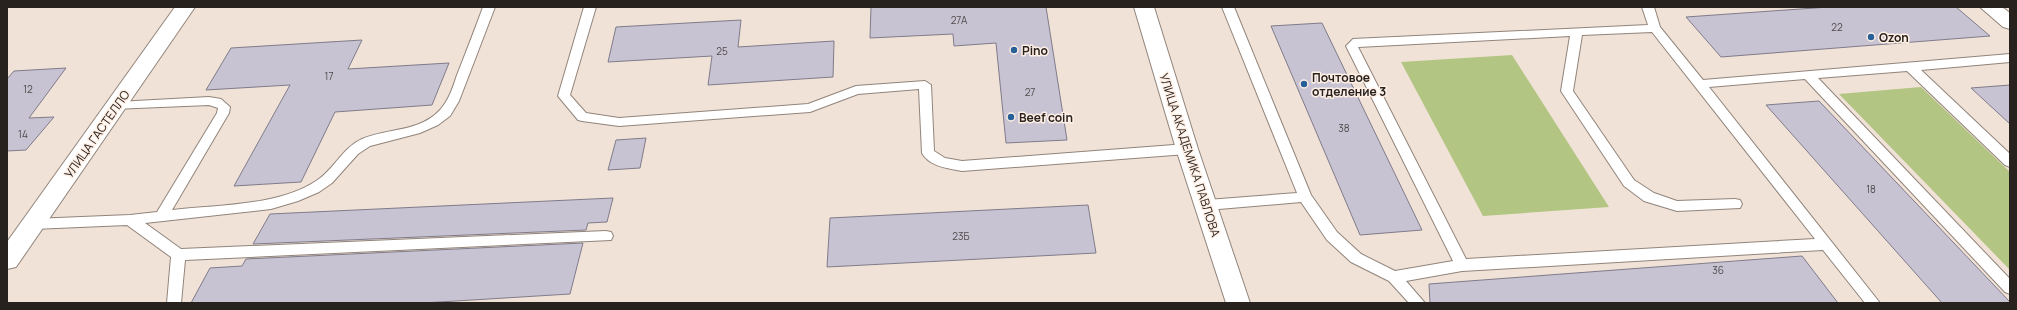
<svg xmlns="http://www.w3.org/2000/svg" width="2017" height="310" font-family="Manrope,sans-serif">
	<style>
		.green { fill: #b2c582 }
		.building { fill: #c7c3d2; stroke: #7f7b89 }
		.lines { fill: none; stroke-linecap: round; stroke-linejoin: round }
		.lane-casing { stroke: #91847a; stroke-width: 2 }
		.street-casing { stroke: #91847a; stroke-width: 2 }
		.secondary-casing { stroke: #91847a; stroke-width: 2 }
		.lane { fill: #fff; fill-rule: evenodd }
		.street { fill: #fff; fill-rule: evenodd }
		.secondary { fill: #fff; fill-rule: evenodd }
		.poi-dot { fill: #275f97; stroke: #ffefe5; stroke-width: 1.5 }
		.labels { text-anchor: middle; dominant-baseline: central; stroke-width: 3; stroke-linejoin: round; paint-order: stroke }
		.number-label { font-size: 10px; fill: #4f4a4b }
		.poi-label { font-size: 12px; font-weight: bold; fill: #27221e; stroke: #ffefe5; text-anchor: start }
		.street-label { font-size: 12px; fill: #27221e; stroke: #ffefe5 }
	</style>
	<rect width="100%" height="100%" fill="#f1e2d8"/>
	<!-- green -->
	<path class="green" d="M 1512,55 L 1609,207 L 1483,216 L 1401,62 Z
		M 1921,87 L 2010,172 L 2010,270 L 1839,94 Z"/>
	<!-- building -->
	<path class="building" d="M 871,7 L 1046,7 L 1067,140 L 1006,143 L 996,43 L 954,46 L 953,34 L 870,38 Z
		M 1829,7 L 1956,7 L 1990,36 L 1721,57 L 1686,17 Z
		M 741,20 L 738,47 L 834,41 L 833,77 L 708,85 L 712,56 L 608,62 L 616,27 Z
		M 1322,23 L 1422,230 L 1360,235 L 1271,26 Z
		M 362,40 L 348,69 L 449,63 L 432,105 L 335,112 L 301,182 L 234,186 L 290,85 L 206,90 L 231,48 Z
		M 66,68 L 29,118 L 54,117 L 26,150 L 7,151 L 7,79 L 14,71 Z
		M 2010,85 L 2010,124 L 1971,88 Z
		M 1819,101 L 2010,302 L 2010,303 L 1942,303 L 1766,105 Z
		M 646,138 L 640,168 L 608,170 L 616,140 Z
		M 613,198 L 607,222 L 588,223 L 586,230 L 253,244 L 270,214 Z
		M 1088,205 L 1096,253 L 827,267 L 830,218 Z
		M 583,243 L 570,294 L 423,303 L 191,303 L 210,268 L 242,266 L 246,259 Z
		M 1802,256 L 1838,303 L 1430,303 L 1429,284 Z"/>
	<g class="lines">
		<defs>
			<path id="lane" d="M 483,7 L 495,7 L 459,101 L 450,116 L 438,125 L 420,133 L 370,146 L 358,154 L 332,183 L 319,192 L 298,201 L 271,209 L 145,223 L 181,249 L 606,231 L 611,232 L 613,236 L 611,240 L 185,260 L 181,303 L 167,303 L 171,257 L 127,225 L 33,229 L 28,228 L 26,224 L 28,220 L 33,219 L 130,215 L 157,212 L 217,113 L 218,108 L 209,105 L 113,109 L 111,106 L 113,103 L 117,102 L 209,97 L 221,99 L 230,107 L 229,113 L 172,210 C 215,205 279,206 316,181 C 334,170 342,148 362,139 C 388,128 420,132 440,110 C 449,100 453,87 457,75 C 466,52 475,29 483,7 Z
				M 584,7 L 596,7 L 570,95 L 586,113 L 619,118 L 808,104 L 856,86 L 925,81 L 931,85 L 934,151 L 945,158 L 962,161 L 1187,144 L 1192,146 L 1193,149 L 1192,152 L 1187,154 L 962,171 C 948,168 930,167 922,153 L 919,89 L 858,94 L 810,112 L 619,126 L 582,121 L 578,120 L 558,96 Z
				M 1222,7 L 1234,7 L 1311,195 L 1337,232 L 1361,254 L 1395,271 L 1453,261 L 1346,46 L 1353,39 L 1648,25 L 1642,7 L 1654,7 L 1660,27 L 1703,80 L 2010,54 L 2010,62 L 1921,70 L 2010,154 L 2010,167 L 2005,165 L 1907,71 L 1818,78 L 2010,279 L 2010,294 L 2005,292 L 1805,79 L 1709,87 L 1880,303 L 1865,303 L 1823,250 L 1462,271 L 1406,281 L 1425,303 L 1409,303 L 1389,281 L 1351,262 L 1327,240 L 1301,202 L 1207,210 L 1202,209 L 1200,205 L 1202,201 L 1207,200 L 1297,193 ZM 1652,32 L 1815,239 L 1466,259 L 1358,47 L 1570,36 L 1561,91 L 1624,186 L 1644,201 L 1677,211 L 1740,208 L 1742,204 L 1740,200 L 1735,199 L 1677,201 L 1654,193 L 1634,180 L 1573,91 L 1582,35 Z"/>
			<path id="street" d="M 175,7 L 195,7 L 16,267 L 7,269 L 7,242 Z
				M 1980,7 L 2002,7 L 2010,13 L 2010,29 L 2003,27 Z"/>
			<path id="secondary" d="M 1134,7 L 1154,7 L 1198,149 L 1250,303 L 1226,303 L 1176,149 Z"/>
		</defs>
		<!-- lane casing -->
		<use href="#lane" class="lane-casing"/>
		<!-- street casing -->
		<use href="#street" class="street-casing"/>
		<!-- secondary casing -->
		<use href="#secondary" class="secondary-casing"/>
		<!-- lane -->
		<use href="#lane" class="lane"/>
		<!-- street -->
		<use href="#street" class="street"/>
		<!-- secondary -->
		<use href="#secondary" class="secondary"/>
	</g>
	<!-- markers -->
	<g class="poi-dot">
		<circle cx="1871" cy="37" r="4"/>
		<circle cx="1014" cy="50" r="4"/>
		<circle cx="1304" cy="84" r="4"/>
		<circle cx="1011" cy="117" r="4"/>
	</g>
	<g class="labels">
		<!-- number labels -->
		<g class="number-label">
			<text x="959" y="20">27А</text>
			<text x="1837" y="27">22</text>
			<text x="722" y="51">25</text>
			<text x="329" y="76">17</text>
			<text x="28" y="89">12</text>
			<text x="1030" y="92">27</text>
			<text x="1344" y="128">38</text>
			<text x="23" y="134">14</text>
			<text x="1871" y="189">18</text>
			<text x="961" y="236">23Б</text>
			<text x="1718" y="270">36</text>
		</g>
		<!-- poi labels -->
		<g class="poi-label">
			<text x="1879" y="37">Ozon</text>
			<text x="1022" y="50">Pino</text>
			<text x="1312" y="77">Почтовое<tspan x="1312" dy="14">отделение 3</tspan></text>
			<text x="1019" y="117">Beef coin</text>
		</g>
		<!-- street labels -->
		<g class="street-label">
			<text transform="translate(97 134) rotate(-55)">УЛИЦА ГАСТЕЛЛО</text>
			<text transform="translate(1190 155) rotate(72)">УЛИЦА АКАДЕМИКА ПАВЛОВА</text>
		</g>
	</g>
	<!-- border -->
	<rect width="2017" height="310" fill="none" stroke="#27221e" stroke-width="16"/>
</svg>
